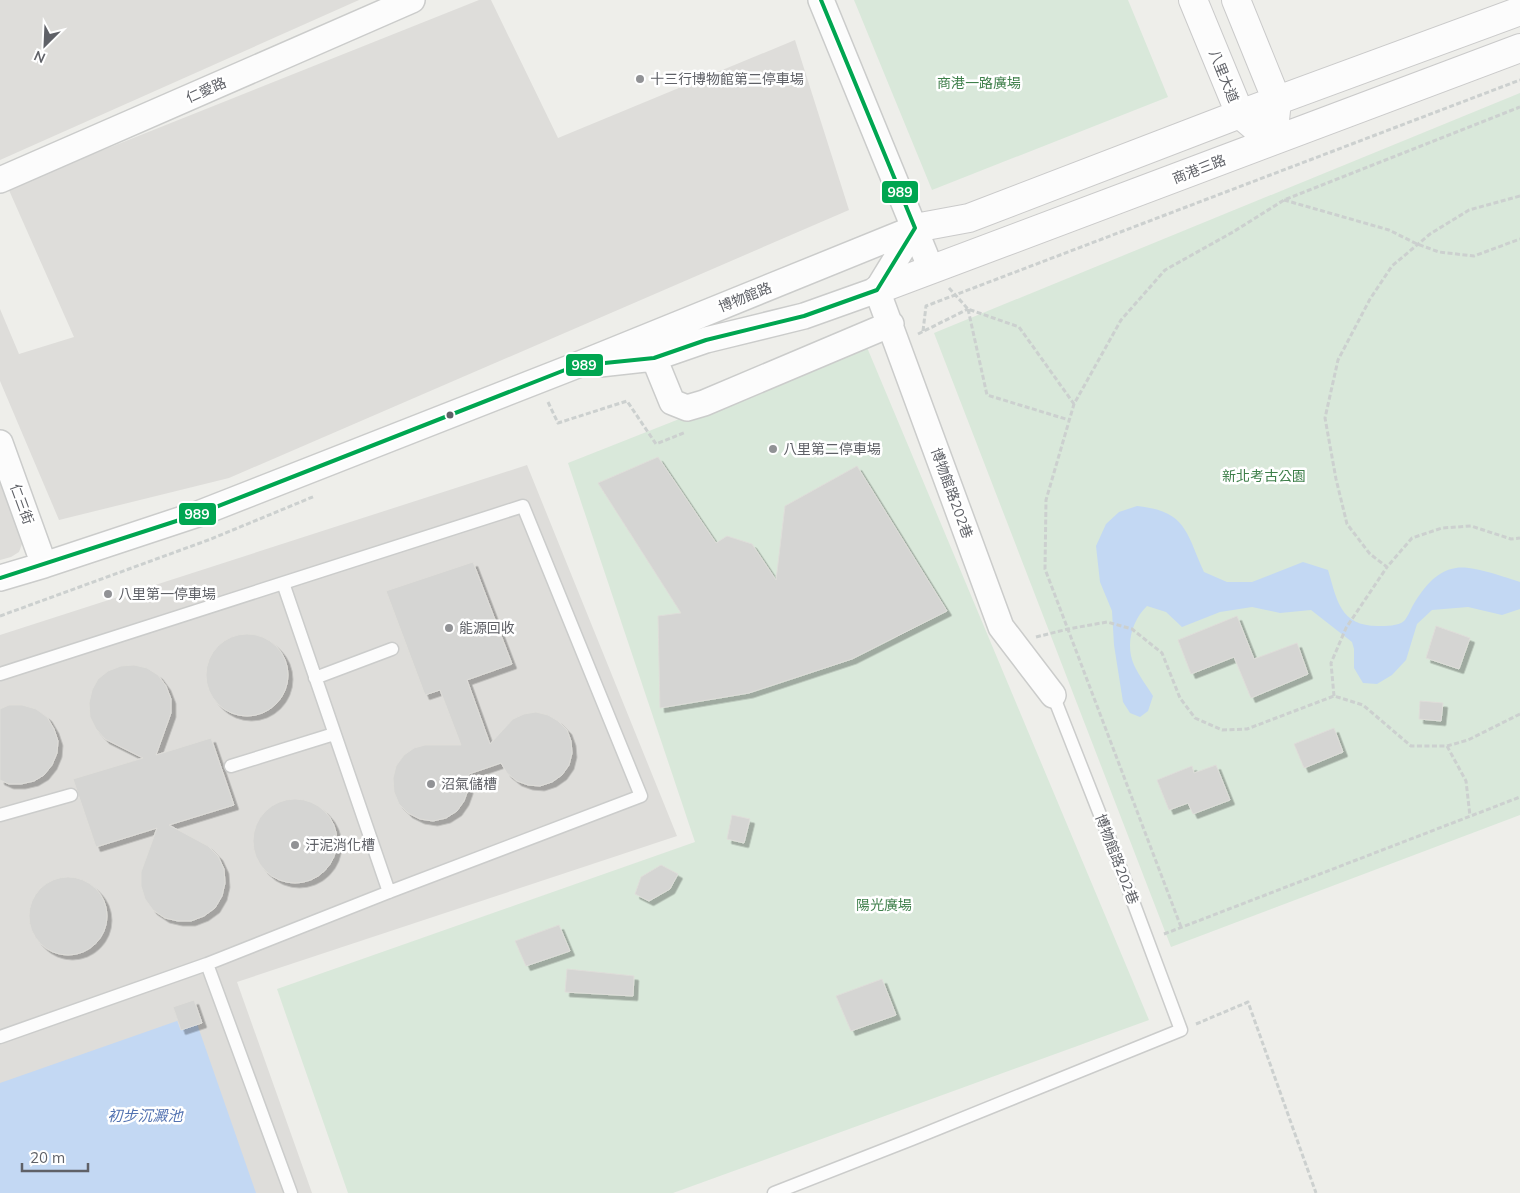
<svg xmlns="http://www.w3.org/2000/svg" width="1520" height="1193" font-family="Mulish,'Noto Sans TC',sans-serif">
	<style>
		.industrial { fill: #deddda }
		.green { fill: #d9e8da }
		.water { fill: #c3d8f3 }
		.building { fill: #d5d5d3; stroke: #deddd9; filter: url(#shadow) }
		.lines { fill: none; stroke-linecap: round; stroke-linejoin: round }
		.lane-casing { stroke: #cbcccb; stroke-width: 15 }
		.street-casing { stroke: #cbcccb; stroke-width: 28 }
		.secondary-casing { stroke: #cacaca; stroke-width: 30 }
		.path { stroke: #ccd0cf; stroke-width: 3; stroke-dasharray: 5 2.5; stroke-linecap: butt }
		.lane { stroke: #fcfcfc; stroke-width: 12 }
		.street { stroke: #fcfcfc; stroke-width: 25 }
		.secondary { stroke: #fcfcfc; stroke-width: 28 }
		.bus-1-casing { stroke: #fff; stroke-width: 8 }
		.bus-1 { stroke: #00a651; stroke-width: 4 }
		.poi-dot { fill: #919295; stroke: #fff; stroke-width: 2 }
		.bus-dot { fill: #5f6167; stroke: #fff; stroke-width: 2 }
		.labels { text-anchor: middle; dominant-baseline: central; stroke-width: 5; stroke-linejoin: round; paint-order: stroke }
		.street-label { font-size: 14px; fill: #5f6167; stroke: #fff }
		.poi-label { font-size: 14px; fill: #5f6167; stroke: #fff; text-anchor: start }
		.park-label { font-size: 14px; fill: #3e7f4a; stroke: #fff }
		.water-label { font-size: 15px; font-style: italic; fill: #5272b1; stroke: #fff }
		.line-badge { stroke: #fff; stroke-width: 2 }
		.badge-label { font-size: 14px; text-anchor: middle; font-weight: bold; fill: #fff }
	</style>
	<defs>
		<filter id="shadow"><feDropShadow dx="4.5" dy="4.5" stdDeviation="0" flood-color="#0004"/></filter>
	</defs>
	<rect width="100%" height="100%" fill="#eeeeea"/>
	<!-- industrial -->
	<path class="industrial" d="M 0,0 L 359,0 L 0,160 Z
		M 479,0 L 491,0 L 558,138 L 795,40 L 849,210 L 229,478 L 59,520 L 0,381 L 0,309 L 19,354 L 74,337 L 8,188 Z
		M 527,465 L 677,836 L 237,982 L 312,1193 L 0,1193 L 0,635 Z
		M 0,477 L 24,539 L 19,552 L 11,557 L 0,560 Z"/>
	<!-- green -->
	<path class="green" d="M 854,0 L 1128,0 L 1168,97 L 932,190 Z
		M 1520,93 L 1520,815 L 1171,947 L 934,333 Z
		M 866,345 L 1149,1020 L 673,1193 L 348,1193 L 277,989 L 695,842 L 568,463 Z"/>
	<!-- water -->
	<path class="water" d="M 1137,506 C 1187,511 1186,533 1204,572 L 1227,582 L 1252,582 L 1303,562 L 1328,570 C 1337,600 1340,626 1378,626 C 1386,626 1398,626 1404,621 C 1407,618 1410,611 1412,607 C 1422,590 1435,571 1456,568 C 1472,565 1504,577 1520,582 L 1520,609 L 1502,615 L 1468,607 L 1432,610 L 1417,624 L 1406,660 L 1392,675 L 1377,684 L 1363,683 L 1354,668 L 1354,649 L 1352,642 L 1311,610 L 1280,613 L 1252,607 L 1220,612 L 1182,627 L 1166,612 L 1147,606 C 1132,620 1125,645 1134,665 C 1139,676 1147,686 1153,696 L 1148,711 L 1140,717 L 1130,713 L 1123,702 L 1114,645 L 1112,611 L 1100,582 L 1096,546 L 1106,524 L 1119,512 Z
		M 194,1015 L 256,1193 L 0,1193 L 0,1083 Z"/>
	<!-- building -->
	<path class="building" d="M 658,457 L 716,543 L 727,536 L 752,544 L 776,580 L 785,506 L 857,466 L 947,611 L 852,659 L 749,693 L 660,708 L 658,616 L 681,613 L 598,483 Z
		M 473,562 L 512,664 L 467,680 L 490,744 L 513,719 L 524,714 L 536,712 L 548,715 L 558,721 L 567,730 L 571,741 L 572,753 L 569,765 L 562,775 L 552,782 L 540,786 L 528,785 L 517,781 L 507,773 L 501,763 L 469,774 L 468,790 L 464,801 L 457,811 L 446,818 L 433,821 L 420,819 L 408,813 L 399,804 L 394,792 L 393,778 L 396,766 L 404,755 L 414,748 L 425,745 L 461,745 L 440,690 L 425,695 L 386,591 Z
		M 1237,616 L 1254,659 L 1297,643 L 1308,674 L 1251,698 L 1234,657 L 1191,674 L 1178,640 Z
		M 1436,626 L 1470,638 L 1459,669 L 1426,658 Z
		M206 675a41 41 0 1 1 82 0a41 41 0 1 1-82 0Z
		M 134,665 L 147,668 L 158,675 L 166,686 L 171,699 L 171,713 L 156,755 L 211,738 L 234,805 L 169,825 L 208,846 L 218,856 L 224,869 L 225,883 L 222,896 L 215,908 L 204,916 L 191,921 L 178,921 L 165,918 L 153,910 L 145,899 L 141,886 L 141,872 L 157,828 L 96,847 L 73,779 L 143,758 L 105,739 L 96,729 L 90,717 L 89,703 L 92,690 L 98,679 L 108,671 L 121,666 Z
		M 1420,701 L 1443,703 L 1441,721 L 1419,719 Z
		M 9,705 L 22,705 L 36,709 L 47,717 L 54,729 L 58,741 L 57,753 L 52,765 L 44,775 L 34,781 L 21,784 L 9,784 L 0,780 L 0,709 Z
		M 1334,728 L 1343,752 L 1304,768 L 1294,744 Z
		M 1216,765 L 1230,800 L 1193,814 L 1188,803 L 1169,810 L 1157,780 L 1192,766 L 1194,773 Z
		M253 841a42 42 0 1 1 84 0a42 42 0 1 1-84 0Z
		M 732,815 L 750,819 L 744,843 L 727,839 Z
		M 661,865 L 678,874 L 670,889 L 649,901 L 635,894 L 641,877 Z
		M29 916a39 39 0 1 1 78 0a39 39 0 1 1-78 0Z
		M 559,925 L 570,951 L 526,966 L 515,941 Z
		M 567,969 L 634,976 L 633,996 L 565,992 Z
		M 882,979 L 896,1015 L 851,1031 L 836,996 Z
		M 194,1000 L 202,1023 L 181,1030 L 173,1007 Z"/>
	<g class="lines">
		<defs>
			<path id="lane" d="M 283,583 L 389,892
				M 0,674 L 523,506 L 641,796 L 389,892 L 207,964 L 0,1037
				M 315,678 L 392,649
				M 231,766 L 334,734
				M 0,815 L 71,795
				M 207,964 L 291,1193
				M 774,1193 L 912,1139 L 1181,1030 L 1110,840 L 1053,695"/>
			<path id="street" d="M 821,0 L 931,269
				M 0,180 L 412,0
				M 877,290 L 1001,627 L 1053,695
				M 877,290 L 915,228
				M 654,358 L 672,402 L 687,408 L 704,403 L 891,324
				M 600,364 L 654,358 L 706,340 L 804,316 L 877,290
				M 0,443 L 44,565
				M 0,578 L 44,565 L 198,514 L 575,366 L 915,228"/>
			<path id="secondary" d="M 1193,0 L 1240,114 L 1254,126
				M 1236,0 L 1277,101 L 1275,120
				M 915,228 L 969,218 L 1240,114 L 1520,11
				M 877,290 L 1520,48"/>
		</defs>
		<!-- lane casing -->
		<use href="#lane" class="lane-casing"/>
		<!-- street casing -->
		<use href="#street" class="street-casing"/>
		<!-- secondary casing -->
		<use href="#secondary" class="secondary-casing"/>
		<!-- path -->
		<path class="path" d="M 1520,196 L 1469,210 L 1430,234 L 1392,266 L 1370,299 L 1338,360 L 1325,418 L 1336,479 L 1347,524 L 1370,554 L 1387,567 L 1412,538 L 1442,528 L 1471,526 L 1511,539 L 1520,538
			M 1284,200 L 1389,230 L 1417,244 L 1439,252 L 1474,256 L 1520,239
			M 949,288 L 968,309 L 1019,327 L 1074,404
			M 968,309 L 987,395 L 1069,420
			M 923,331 L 926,306 L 1520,80
			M 918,334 L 968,309
			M 548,402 L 558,423 L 627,401 L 656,444 L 686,432
			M 0,616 L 211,539 L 315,496
			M 1036,637 L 1068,629 L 1107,622 L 1132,629 L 1162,653 L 1180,698 L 1195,718 L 1222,730 L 1247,729 L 1334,696 L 1363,705 L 1411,746 L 1447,746 L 1468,740 L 1520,714
			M 1334,696 L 1331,663 L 1346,628 L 1387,567
			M 1447,746 L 1466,781 L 1470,816
			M 1181,927 L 1045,569 L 1046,500 L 1074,404 L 1121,320 L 1165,270 L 1233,232 L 1284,200 L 1520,107
			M 1164,934 L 1520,797
			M 1196,1024 L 1248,1002 L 1316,1193"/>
		<!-- lane -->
		<use href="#lane" class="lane"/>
		<!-- street -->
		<use href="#street" class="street"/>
		<!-- secondary -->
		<use href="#secondary" class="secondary"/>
		<defs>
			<path id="bus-1" d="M 0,578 L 198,514 L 575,366 L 654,358 L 706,340 L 804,316 L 877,290 L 915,228 L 821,0"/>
		</defs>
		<!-- bus-1 casing -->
		<use href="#bus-1" class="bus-1-casing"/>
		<!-- bus-1 -->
		<use href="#bus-1" class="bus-1"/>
	</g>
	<!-- markers -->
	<g class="poi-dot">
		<circle cx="640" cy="79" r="5"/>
		<circle cx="773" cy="449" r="5"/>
		<circle cx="108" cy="594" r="5"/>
		<circle cx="449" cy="628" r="5"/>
		<circle cx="431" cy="784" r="5"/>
		<circle cx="295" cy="845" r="5"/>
	</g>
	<circle class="bus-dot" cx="450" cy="415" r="4.5"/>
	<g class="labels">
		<!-- street labels -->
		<g class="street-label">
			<text transform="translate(1224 76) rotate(68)">八里大道</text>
			<text transform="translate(206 90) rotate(-24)">仁愛路</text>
			<text transform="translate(1199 169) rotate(-21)">商港三路</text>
			<text transform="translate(745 297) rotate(-22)">博物館路</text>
			<text transform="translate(952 493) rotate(70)">博物館路202巷</text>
			<text transform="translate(22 504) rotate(70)">仁三街</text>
			<text transform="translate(1117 859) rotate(69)">博物館路202巷</text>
		</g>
		<!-- poi labels -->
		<g class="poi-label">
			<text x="650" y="79">十三行博物館第二停車場</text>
			<text x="783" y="449">八里第二停車場</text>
			<text x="118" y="594">八里第一停車場</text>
			<text x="459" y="628">能源回收</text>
			<text x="441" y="784">沼氣儲槽</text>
			<text x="305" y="845">汙泥消化槽</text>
		</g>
		<!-- park labels -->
		<g class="park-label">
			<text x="979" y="83">商港一路廣場</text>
			<text x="1264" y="476">新北考古公園</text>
			<text x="884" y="905">陽光廣場</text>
		</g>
		<!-- water labels -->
		<g class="water-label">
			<text x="145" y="1115">初步沉澱池</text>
		</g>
	</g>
	<g class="line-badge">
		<rect x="881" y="180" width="38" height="24" rx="5" fill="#00a651"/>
		<rect x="565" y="353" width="39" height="24" rx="5" fill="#00a651"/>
		<rect x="178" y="502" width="39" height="24" rx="5" fill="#00a651"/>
	</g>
	<g class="badge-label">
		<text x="900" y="197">989</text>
		<text x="584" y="370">989</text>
		<text x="197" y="519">989</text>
	</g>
	<!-- north arrow -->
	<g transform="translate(45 45) rotate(204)" stroke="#ffffff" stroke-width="4" paint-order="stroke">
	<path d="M0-4L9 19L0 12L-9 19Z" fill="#5f6167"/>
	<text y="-8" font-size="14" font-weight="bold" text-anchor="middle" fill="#5f6167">N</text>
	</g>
	<!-- scale -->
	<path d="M22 1163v8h66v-8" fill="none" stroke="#5f6167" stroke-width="2.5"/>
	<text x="30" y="1163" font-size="15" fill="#5f6167" stroke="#ffffff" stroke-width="4" paint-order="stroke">20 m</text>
</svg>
